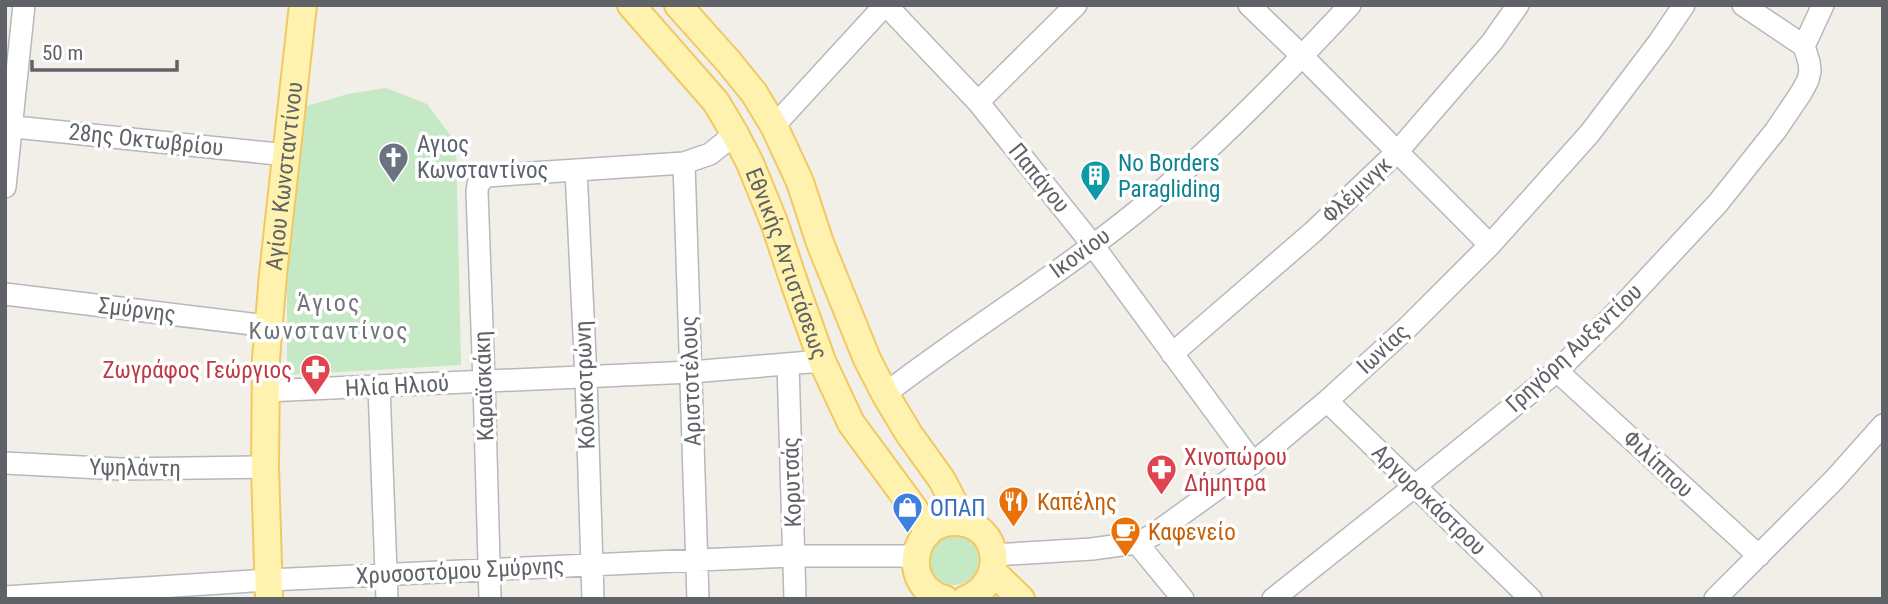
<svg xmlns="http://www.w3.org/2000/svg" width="1888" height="604" font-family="'Roboto Condensed',sans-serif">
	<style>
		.green { fill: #c5e8c5 }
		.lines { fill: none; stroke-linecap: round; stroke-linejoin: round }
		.minor-casing { stroke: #b5b8bc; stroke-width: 24 }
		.major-casing { stroke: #f2c960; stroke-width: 30 }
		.minor { stroke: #fff; stroke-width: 21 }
		.major { stroke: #fff2af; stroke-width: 26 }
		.labels { text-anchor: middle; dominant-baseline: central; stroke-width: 7; stroke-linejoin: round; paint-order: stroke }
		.street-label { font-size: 23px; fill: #5f6368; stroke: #fff }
		.worship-label { font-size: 23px; fill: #5b616d; stroke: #fff; text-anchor: start }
		.culture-label { font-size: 23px; fill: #0d838f; stroke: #fff; text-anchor: start }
		.health-label { font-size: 23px; fill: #be3a42; stroke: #fff; text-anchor: end }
		.food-label { font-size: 23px; fill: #c56008; stroke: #fff; text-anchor: start }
		.shop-label { font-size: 23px; fill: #366cbe; stroke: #fff; text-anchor: start }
		.neighbourhood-label { font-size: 24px; letter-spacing: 2px; fill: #70757a; stroke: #fff }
	</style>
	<rect width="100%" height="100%" fill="#f1efe8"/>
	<!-- green -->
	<path class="green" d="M 386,88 L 427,104 L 456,143 L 461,365 L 287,375 L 287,270 L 303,107 L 348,94 Z
		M929 560a25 25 0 1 1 50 0a25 25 0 1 1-50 0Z"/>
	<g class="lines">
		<defs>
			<path id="minor" d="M 886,5 L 978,102 L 1092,244 L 1253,463
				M 1249,5 L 1302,56 L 1490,245
				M 1743,5 L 1804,46
				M 1804,46 L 1823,5
				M 978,102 L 1076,5
				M 5,126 L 287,155
				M 774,126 L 885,5
				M 684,163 L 698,599
				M 576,170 L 586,377 L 593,599
				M 5,187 L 24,5
				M 5,294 L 268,326
				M 1172,354 L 1313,232 L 1398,151 L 1492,42 L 1518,5
				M 788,364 L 795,599
				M 1557,371 L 1759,556
				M 379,387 L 387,599
				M 265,391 L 691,372 L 822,361
				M 885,394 C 972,327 1067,270 1152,199 C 1222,140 1287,73 1350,5
				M 1327,401 L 1531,599
				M 5,463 L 120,469 L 265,467
				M 1137,543 L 1183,599
				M 993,555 L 1092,549 L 1128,544 L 1137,543 L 1153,535 L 1253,463 L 1327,401 L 1407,328 L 1490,245 L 1590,133 L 1659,42 L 1684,5
				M 5,597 L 269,580 L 698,560 L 794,556 L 916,556
				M 490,599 L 484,382 L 477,192 L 478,184 L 486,176 L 684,163 L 710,154 L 735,134
				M 1273,599 L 1415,486 L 1557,371 L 1611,318 L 1718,203 L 1776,130 L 1801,93 L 1808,80 L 1810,71 L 1809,62 L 1804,46
				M 1715,599 L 1834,480 L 1883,425"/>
			<g id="major">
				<path id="s1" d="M 631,5 L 716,102 L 735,134 L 750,163 L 774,222 L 795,285 L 822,361 L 851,423 L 915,510 L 922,521 L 927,534"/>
				<path d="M 678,5 L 728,61 L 754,93 L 774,126 L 800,182 L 820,243 L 867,359 L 885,394 L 909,434 L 942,480 L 964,523"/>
				<path d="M 993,572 L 1021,599"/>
				<path id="s2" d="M 269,599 L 265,467 L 266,359 L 273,274 L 303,5"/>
				<path d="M 945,599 C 899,587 911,519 957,522 C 1001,524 1007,583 966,599"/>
			</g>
		</defs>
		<!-- minor casing -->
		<use href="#minor" class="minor-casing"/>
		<!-- major casing -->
		<use href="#major" class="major-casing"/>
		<!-- minor -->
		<use href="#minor" class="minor"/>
		<!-- major -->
		<use href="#major" class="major"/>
	</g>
	<!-- icons -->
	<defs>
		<symbol id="church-pin" viewBox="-11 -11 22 30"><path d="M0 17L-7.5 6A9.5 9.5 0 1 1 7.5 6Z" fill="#6b7280" stroke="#fff"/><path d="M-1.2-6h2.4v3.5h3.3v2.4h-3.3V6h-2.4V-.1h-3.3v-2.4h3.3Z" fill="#fff"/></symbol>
		<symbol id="building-pin" viewBox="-11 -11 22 30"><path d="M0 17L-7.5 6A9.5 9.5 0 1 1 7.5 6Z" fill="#0f9aa8" stroke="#fff"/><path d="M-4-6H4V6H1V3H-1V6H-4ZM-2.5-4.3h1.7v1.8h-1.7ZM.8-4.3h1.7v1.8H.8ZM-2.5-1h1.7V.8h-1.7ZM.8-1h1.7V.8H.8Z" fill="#fff"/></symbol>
		<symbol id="pharmacy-pin" viewBox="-11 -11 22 30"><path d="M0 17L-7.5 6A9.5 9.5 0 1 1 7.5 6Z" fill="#e0444e" stroke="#fff"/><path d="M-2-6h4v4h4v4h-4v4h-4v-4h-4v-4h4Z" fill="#fff"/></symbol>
		<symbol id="restaurant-pin" viewBox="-11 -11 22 30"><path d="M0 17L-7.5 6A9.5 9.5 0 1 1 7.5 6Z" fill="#e8710a" stroke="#fff"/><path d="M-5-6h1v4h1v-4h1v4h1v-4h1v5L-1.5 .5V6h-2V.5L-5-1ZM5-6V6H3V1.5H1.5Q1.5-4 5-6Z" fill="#fff"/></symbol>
		<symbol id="shop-pin" viewBox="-11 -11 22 30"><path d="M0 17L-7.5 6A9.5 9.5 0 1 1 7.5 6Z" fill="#3f7fe0" stroke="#fff"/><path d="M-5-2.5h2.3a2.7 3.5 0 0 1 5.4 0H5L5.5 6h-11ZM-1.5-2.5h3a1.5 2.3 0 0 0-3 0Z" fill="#fff"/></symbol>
		<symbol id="cafe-pin" viewBox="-11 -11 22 30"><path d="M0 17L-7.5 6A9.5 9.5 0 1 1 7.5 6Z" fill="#e8710a" stroke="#fff"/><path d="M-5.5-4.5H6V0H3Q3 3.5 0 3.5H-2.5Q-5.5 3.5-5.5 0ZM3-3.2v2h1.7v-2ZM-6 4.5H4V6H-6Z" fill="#fff"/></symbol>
	</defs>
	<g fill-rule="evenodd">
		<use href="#church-pin" x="376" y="140" width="35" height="47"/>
		<use href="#building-pin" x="1078" y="158" width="35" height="47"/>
		<use href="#pharmacy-pin" x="298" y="352" width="35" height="47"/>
		<use href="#pharmacy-pin" x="1144" y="452" width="35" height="47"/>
		<use href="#restaurant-pin" x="996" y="484" width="35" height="47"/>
		<use href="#shop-pin" x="890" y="490" width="35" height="47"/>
		<use href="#cafe-pin" x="1108" y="514" width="35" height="47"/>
	</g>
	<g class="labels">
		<!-- street labels -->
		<g class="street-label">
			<text transform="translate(146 140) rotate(6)">28ης Οκτωβρίου</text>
			<text stroke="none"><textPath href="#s2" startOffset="424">Αγίου Κωνσταντίνου</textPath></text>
			<text transform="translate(1039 178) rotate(51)">Παπάγου</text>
			<text transform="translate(1357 190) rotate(-43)">Φλέμινγκ</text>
			<text transform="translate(1080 253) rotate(-36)">Ικονίου</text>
			<text stroke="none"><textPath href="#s1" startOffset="306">Εθνικής Αντιστάσεως</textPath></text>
			<text transform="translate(137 310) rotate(7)">Σμύρνης</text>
			<text transform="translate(1574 348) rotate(-43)">Γρηγόρη Αυξεντίου</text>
			<text transform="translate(1383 349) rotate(-43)">Ιωνίας</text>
			<text transform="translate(691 381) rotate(-92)">Αριστοτέλους</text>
			<text transform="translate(585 385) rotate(-92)">Κολοκοτρώνη</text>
			<text transform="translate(397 386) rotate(-3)">Ηλία Ηλιού</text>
			<text transform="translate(484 386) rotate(-92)">Καραϊσκάκη</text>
			<text transform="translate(1658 464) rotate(43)">Φιλίππου</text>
			<text transform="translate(135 468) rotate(1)">Υψηλάντη</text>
			<text transform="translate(792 482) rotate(-92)">Κορυτσάς</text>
			<text transform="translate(1429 500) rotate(44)">Αργυροκάστρου</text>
			<text transform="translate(460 571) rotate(-3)">Χρυσοστόμου Σμύρνης</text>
		</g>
		<!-- worship labels -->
		<g class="worship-label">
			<text x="417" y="144">Αγιος<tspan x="417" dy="26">Κωνσταντίνος</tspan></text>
		</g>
		<!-- culture labels -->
		<g class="culture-label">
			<text x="1118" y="163">No Borders<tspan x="1118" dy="26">Paragliding</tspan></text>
		</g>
		<!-- health labels -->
		<g class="health-label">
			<text x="292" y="370">Ζωγράφος Γεώργιος</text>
			<text x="1184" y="457" text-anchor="start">Χινοπώρου<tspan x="1184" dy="26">Δήμητρα</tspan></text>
		</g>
		<!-- food labels -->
		<g class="food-label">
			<text x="1037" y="502">Καπέλης</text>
			<text x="1148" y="532">Καφενείο</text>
		</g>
		<!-- shop labels -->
		<g class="shop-label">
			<text x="930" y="508">ΟΠΑΠ</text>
		</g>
		<!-- neighbourhood labels -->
		<g class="neighbourhood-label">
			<text x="329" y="303">Άγιος<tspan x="329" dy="28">Κωνσταντίνος</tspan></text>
		</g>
	</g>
	<!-- border -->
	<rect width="1888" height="604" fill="none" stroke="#5f6368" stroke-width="14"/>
	<!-- scale -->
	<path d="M32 60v10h145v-10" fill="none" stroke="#5f6368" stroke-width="3.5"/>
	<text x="42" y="60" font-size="21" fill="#5f6368" stroke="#ffffff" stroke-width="5" paint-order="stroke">50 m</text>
</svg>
